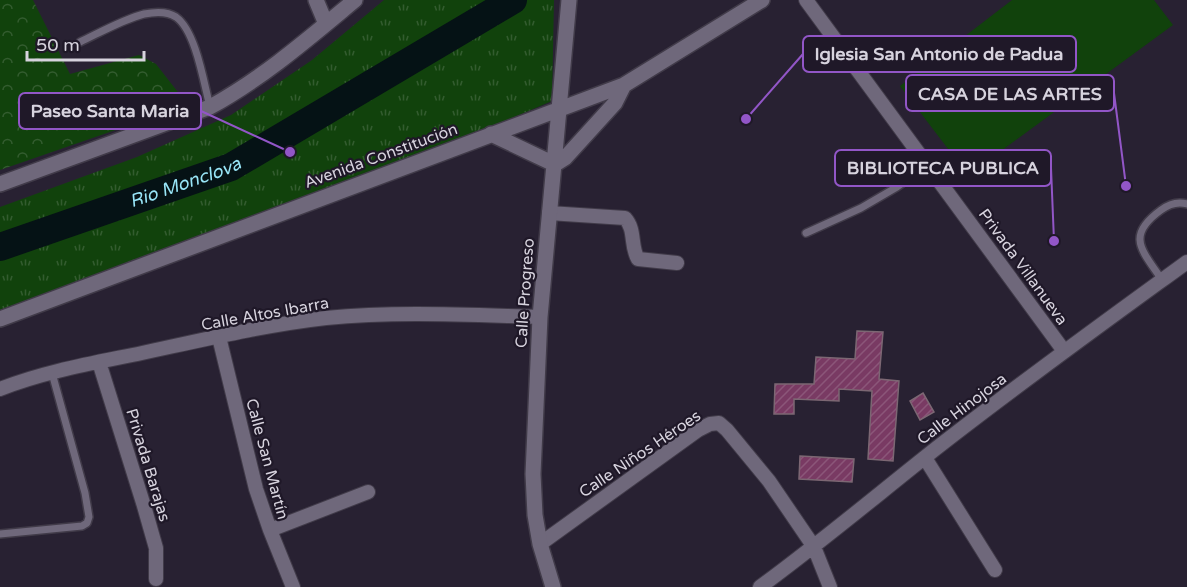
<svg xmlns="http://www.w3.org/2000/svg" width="1187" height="587" font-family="'Varela Round',sans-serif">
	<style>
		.green { fill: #11420c }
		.forest { fill: url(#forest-crowns) }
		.park { fill: url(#park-tufts) }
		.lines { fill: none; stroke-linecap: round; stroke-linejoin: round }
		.stream { stroke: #051215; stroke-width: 4.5 }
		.river { stroke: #051215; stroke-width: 28 }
		.building { fill: url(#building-hatch); stroke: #7c6773; stroke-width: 1.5 }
		.lane-casing { stroke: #413b49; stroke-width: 10 }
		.street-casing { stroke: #413b49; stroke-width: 16 }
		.secondary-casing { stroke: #413b49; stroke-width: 18 }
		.lane { stroke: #6f687b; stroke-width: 7 }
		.street { stroke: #6f687b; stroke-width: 14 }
		.secondary { stroke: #6f687b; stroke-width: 15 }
		.labels { text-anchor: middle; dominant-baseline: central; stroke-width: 4.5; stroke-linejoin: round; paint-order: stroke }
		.street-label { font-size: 16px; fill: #d7d3de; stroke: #1f1828 }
		.water-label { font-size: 18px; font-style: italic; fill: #98e5f7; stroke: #1f1828 }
		.leader { fill: none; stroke: #9256c7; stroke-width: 2 }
		.callout-dot { fill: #9256c7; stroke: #1f1828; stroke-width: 2 }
		.callout { fill: #1f1828; stroke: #9256c7; stroke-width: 2 }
		.callout-label { font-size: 18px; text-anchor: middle; font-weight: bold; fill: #d7d3de }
	</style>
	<defs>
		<pattern id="forest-crowns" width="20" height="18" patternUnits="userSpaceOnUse" patternTransform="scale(1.5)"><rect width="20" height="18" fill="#11420c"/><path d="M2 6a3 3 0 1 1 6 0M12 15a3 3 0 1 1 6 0" fill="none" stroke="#335c2f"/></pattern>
		<pattern id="park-tufts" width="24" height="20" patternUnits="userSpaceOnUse" patternTransform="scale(1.5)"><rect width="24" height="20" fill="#11420c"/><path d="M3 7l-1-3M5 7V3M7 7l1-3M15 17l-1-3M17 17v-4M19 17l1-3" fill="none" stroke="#335c2f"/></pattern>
		<pattern id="building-hatch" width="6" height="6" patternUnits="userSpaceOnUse" patternTransform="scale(1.5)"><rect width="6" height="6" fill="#793a63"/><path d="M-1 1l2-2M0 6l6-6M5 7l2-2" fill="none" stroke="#8b5679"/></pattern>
	</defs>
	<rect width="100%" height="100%" fill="#282132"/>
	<!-- green -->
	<path class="green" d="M 1012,0 L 1154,0 L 1173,25 L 968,175 L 900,86 Z"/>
	<!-- forest -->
	<path class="forest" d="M 0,0 L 33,0 L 70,74 L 139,55 L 156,64 L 188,105 L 0,170 Z"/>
	<!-- park -->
	<path class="park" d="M 384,0 L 554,0 L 552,101 L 446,146 L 0,313 L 0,207 L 137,157 L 231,115 L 312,60 Z"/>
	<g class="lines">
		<!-- stream -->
		<path class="stream" d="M 0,246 L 0,247"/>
		<!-- river -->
		<path class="river" id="s1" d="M 0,247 L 231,167 L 513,0"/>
	</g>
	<!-- building -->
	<path class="building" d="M 857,331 L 883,332 L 879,379 L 899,381 L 893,461 L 868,459 L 872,391 L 839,389 L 839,401 L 794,399 L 794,414 L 774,414 L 775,384 L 814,384 L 816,357 L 855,359 Z
		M 923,393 L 934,412 L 920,420 L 910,401 Z
		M 800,456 L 854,459 L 852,482 L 799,479 Z"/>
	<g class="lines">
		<defs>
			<path id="lane" d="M 80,42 C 99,33 124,19 144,14 C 154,12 167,11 176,17 C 196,31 204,84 210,107
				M 806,233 L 861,208 L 897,187 L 927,166
				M 1162,280 C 1142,250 1125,236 1161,210 C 1169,204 1177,201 1187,204
				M 0,534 L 82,526 L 87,523 L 89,517 L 85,493 L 52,373"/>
			<path id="street" d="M 806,0 L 1064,351
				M 549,213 L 625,218 C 636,230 630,246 638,259 L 677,263
				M 219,337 L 256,489 L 270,530 L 293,587
				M 99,362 L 144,506 L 156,548 L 156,579
				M 0,389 C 46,371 94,363 142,353 C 202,340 264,325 326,318 C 397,311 469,315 540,317
				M 925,458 L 995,570
				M 270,530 L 368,492
				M 540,544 L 698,430 L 710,424 L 719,423 L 727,430 L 769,481 L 814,547 L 830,587
				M 760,587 C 816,546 870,501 924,458 C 1010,390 1099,326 1187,262"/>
			<path id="secondary" d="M 316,0 L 326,24
				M 491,134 L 554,164
				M 554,165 L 565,158 L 615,103 L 624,85
				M 0,184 L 210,107 C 263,78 308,39 355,0
				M 0,319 L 624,85 L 762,0
				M 553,587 L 540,544 L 535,515 L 533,474 L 540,317 L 569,0"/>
		</defs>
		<!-- lane casing -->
		<use href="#lane" class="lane-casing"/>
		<!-- street casing -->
		<use href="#street" class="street-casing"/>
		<!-- secondary casing -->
		<use href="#secondary" class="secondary-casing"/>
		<!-- lane -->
		<use href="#lane" class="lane"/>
		<!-- street -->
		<use href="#street" class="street"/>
		<!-- secondary -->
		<use href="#secondary" class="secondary"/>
	</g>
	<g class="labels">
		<!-- street labels -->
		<g class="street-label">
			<text transform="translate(381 156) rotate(-20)">Avenida Constitución</text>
			<text transform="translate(1023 267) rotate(54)">Privada Villanueva</text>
			<text transform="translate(525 293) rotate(-86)">Calle Progreso</text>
			<text transform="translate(265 314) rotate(-10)">Calle Altos Ibarra</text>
			<text transform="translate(962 409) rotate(-37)">Calle Hinojosa</text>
			<text transform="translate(640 454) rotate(-34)">Calle Niños Héroes</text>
			<text transform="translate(267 459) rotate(75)">Calle San Martín</text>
			<text transform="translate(148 465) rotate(73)">Privada Barajas</text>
		</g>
		<!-- water labels -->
		<g class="water-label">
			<text stroke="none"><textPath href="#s1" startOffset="196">Rio Monclova</textPath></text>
		</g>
	</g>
	<!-- callouts -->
	<path class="leader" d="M746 119L803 54M1126 186L1114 93M290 152L201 111M1054 241L1051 168"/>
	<g class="callout-dot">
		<circle cx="746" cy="119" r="6"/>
		<circle cx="1126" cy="186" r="6"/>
		<circle cx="290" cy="152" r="6"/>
		<circle cx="1054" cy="241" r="6"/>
	</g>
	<g class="callout">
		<rect x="803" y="36" width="273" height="36" rx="6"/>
		<rect x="906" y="75" width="208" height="36" rx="6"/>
		<rect x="19" y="93" width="182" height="36" rx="6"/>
		<rect x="835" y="150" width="216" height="36" rx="6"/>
	</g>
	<g class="callout-label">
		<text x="939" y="60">Iglesia San Antonio de Padua</text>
		<text x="1010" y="100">CASA DE LAS ARTES</text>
		<text x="110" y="117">Paseo Santa Maria</text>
		<text x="943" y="174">BIBLIOTECA PUBLICA</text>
	</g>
	<!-- scale -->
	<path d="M27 51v9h117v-9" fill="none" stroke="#d7d3de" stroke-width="3"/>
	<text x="36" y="51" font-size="18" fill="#d7d3de" stroke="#1f1828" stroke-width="4.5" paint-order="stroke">50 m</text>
</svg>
